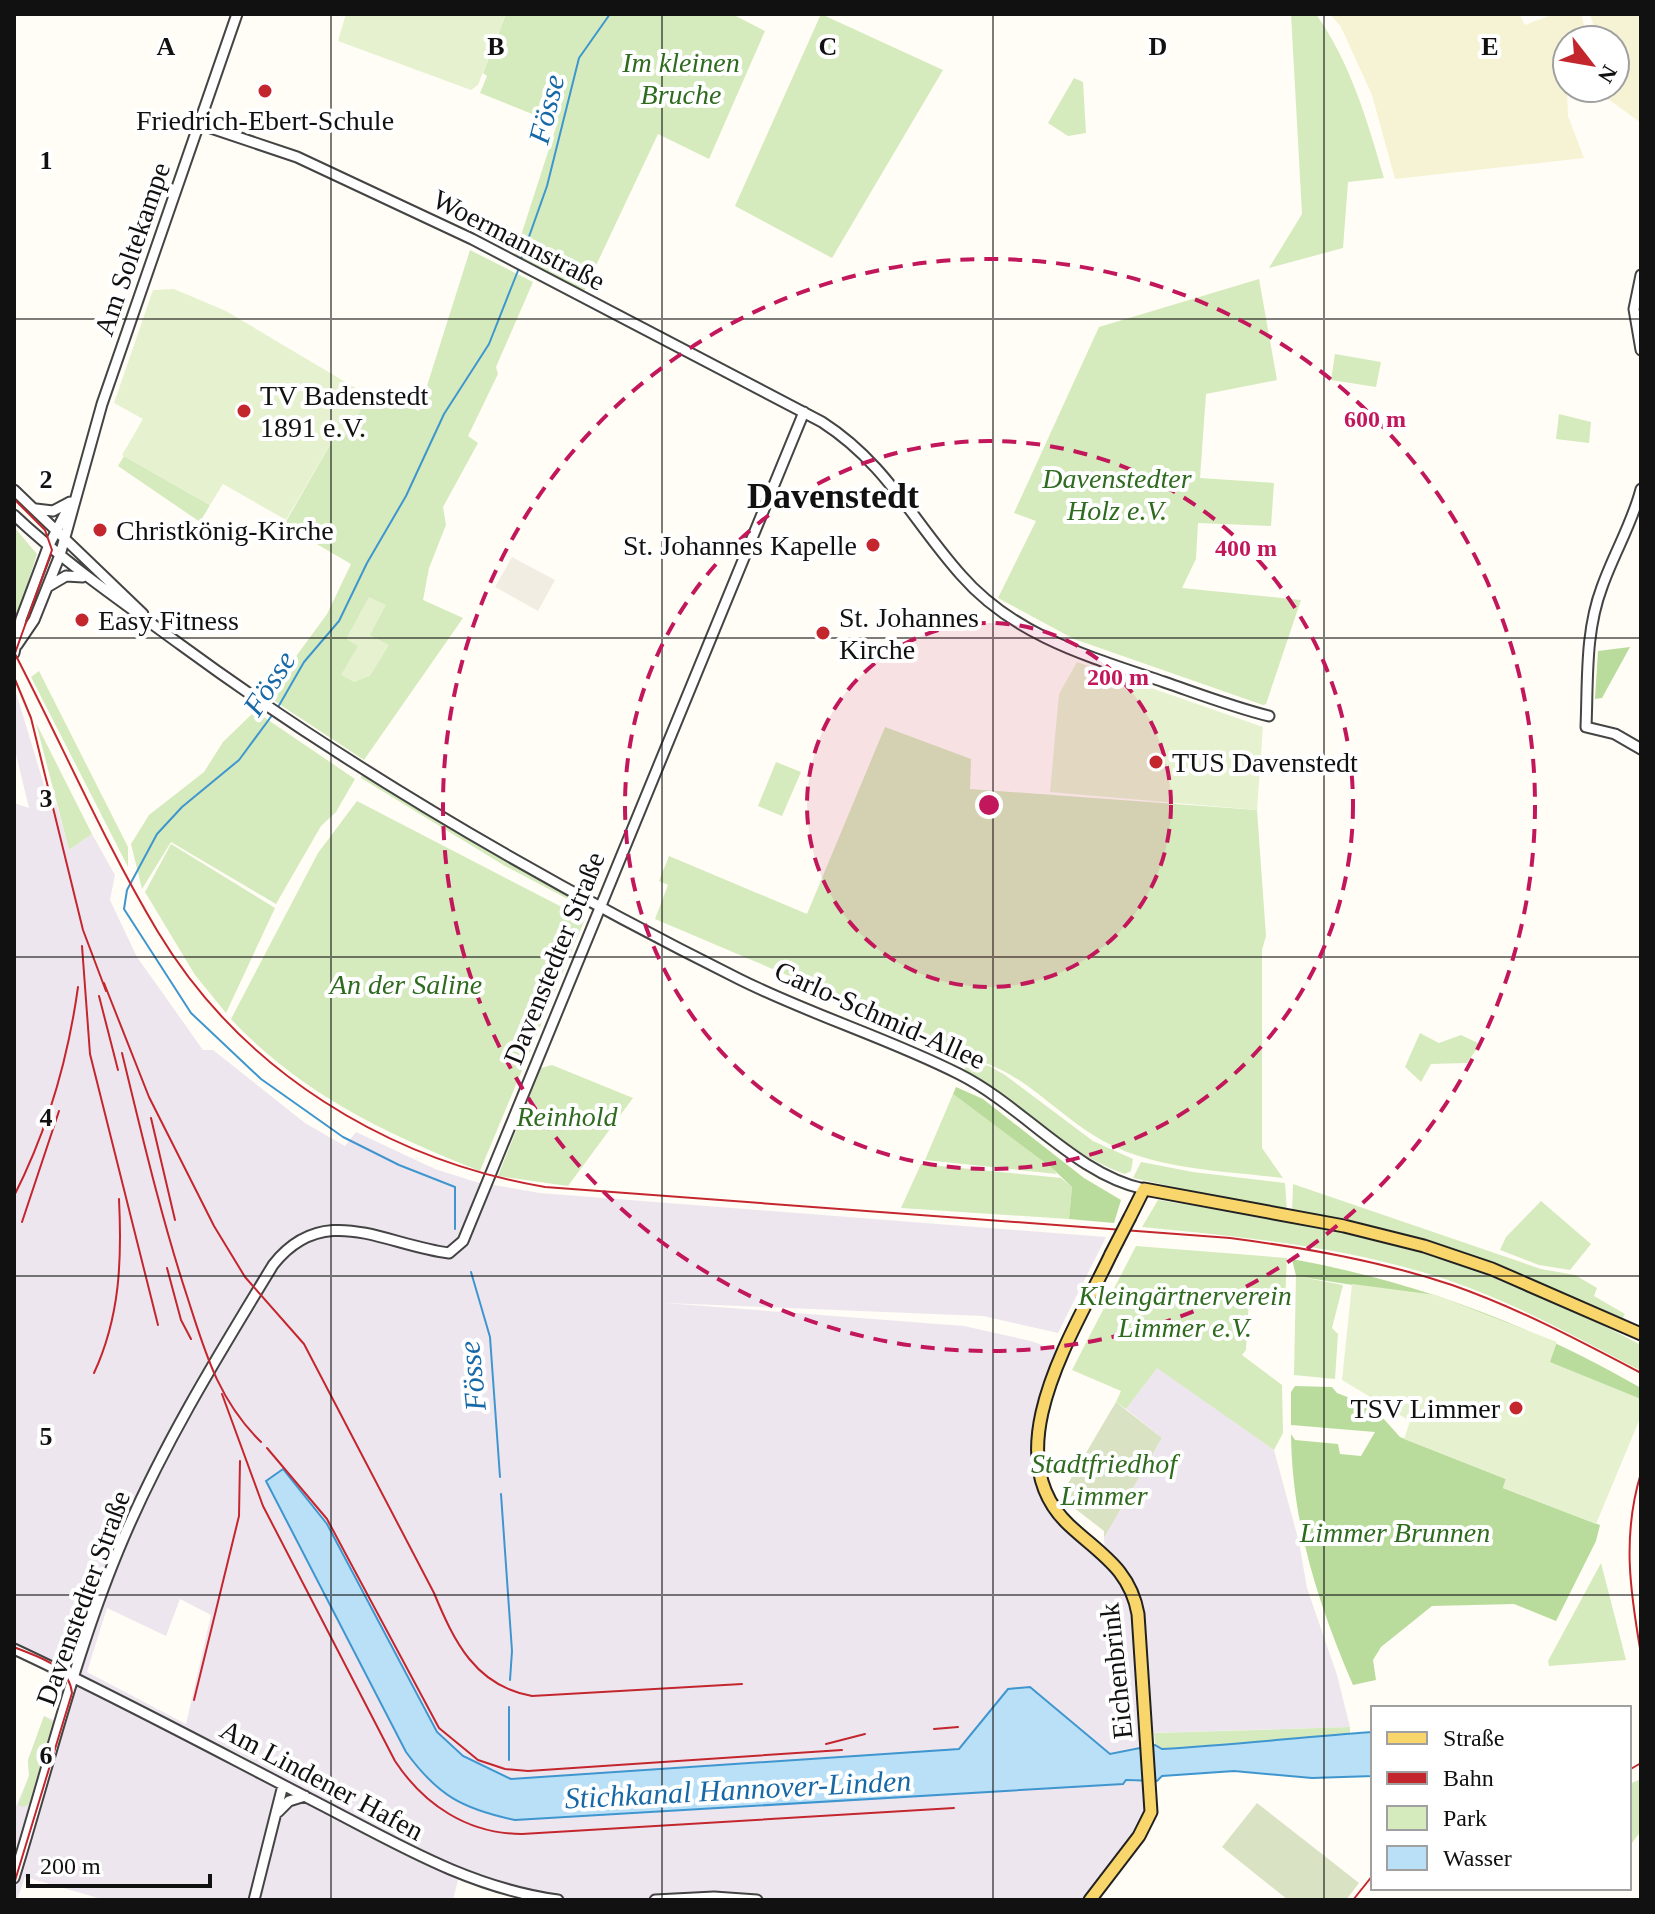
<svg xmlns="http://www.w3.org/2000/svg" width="1655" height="1914" font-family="'Times New Roman',serif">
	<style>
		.industrial { fill: #eee6ef; fill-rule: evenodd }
		.farmland { fill: #f6f3d4 }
		.green { fill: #d5ebbd }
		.forest { fill: #b9dc9c }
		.cemetery { fill: #d9e3c4 }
		.pitch { fill: #e6f2cf }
		.plaza { fill: #f1ede2 }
		.water { fill: #b9e0f7; stroke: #3f96cf; stroke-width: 2 }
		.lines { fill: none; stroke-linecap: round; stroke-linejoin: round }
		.stream { stroke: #3f96cf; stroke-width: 2 }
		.minor-casing { stroke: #444; stroke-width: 13 }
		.major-casing { stroke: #222; stroke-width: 15 }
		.minor { stroke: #fff; stroke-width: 9 }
		.major { stroke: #f9d66b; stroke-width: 11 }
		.tram { stroke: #c4262e; stroke-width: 2 }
		.rail { stroke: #c4262e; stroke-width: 2 }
		.major-bridge-casing { stroke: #222; stroke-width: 15; stroke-linecap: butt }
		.major-bridge { stroke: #f9d66b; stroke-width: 11 }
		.grid { fill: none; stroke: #111; stroke-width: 2; stroke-opacity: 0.55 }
		.ring { fill: none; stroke: #c2185b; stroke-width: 4; stroke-dasharray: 14 10 }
		.poi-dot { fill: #c4262e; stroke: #fff; stroke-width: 3 }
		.labels { text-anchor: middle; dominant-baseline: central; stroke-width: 8; stroke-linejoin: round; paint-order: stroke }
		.park-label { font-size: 28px; font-style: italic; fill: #2f6b1f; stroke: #fff }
		.poi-label { font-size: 28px; fill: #111; stroke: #fff; text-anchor: start }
		.street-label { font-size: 28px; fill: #111; stroke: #fff }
		.water-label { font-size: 30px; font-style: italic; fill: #1768a6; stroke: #fff }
		.district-label { font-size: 36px; font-weight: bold; fill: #111; stroke: #fff }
		.grid-label { font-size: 26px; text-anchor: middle; font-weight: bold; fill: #111; stroke: #fff; stroke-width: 8; stroke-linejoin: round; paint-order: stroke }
		.centre { fill: #c2185b; stroke: #fff; stroke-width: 4 }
		.ring-label { font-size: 24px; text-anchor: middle; font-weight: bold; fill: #c2185b; stroke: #fff; stroke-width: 8; stroke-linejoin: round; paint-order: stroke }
	</style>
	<rect width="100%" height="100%" fill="#fffdf5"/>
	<!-- industrial -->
	<path class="industrial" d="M 14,686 L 45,788 L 52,788 L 69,850 L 92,834 L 115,875 L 110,900 L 137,957 L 203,1050 L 213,1050 L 305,1123 L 345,1146 L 356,1132 L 435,1169 L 476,1182 L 540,1193 L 1106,1237 L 1058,1333 L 983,1316 L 665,1303 L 964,1326 L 1031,1341 L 1064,1353 L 1038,1424 L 1046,1496 L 1105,1552 L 1104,1538 L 1162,1438 L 1126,1409 L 1157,1367 L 1274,1450 L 1299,1542 L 1307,1588 L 1337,1675 L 1350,1727 L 1148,1733 L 1151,1812 L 1090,1900 L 558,1900 L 459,1876 L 453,1900 L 105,1900 L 25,1877 L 17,1900 L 14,1900 L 14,1811 L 29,1776 L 28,1760 L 44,1716 L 54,1720 L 61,1697 L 59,1690 L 50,1685 L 59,1670 L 74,1676 L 79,1662 L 72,1659 L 61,1666 L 14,1644 L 14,803 L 29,808 L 14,746 ZM 180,1599 L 211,1615 L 186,1724 L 87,1672 L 107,1608 L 166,1636 ZM 1030,1687 L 1144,1781 L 515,1820 L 512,1779 L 959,1749 Z"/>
	<!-- farmland -->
	<path class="farmland" d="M 1330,14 L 1519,14 L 1525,25 L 1554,14 L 1581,14 L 1584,25 L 1580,40 L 1567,40 L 1567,88 L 1568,116 L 1584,158 L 1395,179 L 1372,95 L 1341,27 Z
		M 1590,14 L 1641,14 L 1641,123 L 1593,88 L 1615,88 L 1615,40 L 1589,40 L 1593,24 Z"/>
	<!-- green -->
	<path class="green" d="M 506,14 L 732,14 L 765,31 L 709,159 L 658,134 L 584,291 L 515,254 L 557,124 L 480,93 L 487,76 L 483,73 Z
		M 821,14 L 943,70 L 832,258 L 735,206 Z
		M 1291,14 L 1316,14 C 1351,64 1367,120 1384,178 L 1348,182 L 1343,248 L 1269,268 L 1302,214 Z
		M 1074,78 L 1083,82 L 1086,133 L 1068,136 L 1048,123 Z
		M 470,250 L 533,282 L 496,367 L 498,374 L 468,436 L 478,443 L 443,507 L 446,525 L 429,568 L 423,600 L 463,618 L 364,760 L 267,696 L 327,614 L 351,564 L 284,525 L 338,431 L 346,435 L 372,390 L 419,411 Z
		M 1259,279 L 1277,380 L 1206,394 L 1200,478 L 1274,483 L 1271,526 L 1198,523 L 1196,559 L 1182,588 L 1301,600 L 1266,704 L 1263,705 L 1074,639 L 998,598 L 1036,521 L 1014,513 L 1099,327 Z
		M 1335,354 L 1381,362 L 1376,387 L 1331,380 Z
		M 1559,414 L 1591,422 L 1589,443 L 1556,439 Z
		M 124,456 L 210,505 L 200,522 L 118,466 Z
		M 14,527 L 37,554 L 14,627 Z
		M 39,671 L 128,847 L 128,867 L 31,677 Z
		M 255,711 L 355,779 L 336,812 L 321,826 L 276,904 L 171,842 L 142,889 L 131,844 L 149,815 L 204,772 L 223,742 Z
		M 36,723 L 92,834 L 69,850 Z
		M 885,727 L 971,759 L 970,789 L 1257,810 L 1266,936 L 1262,950 L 1262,1148 L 1283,1178 C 1225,1171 1161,1170 1109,1144 C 1056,1118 1019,1062 957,1057 L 956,1047 L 655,919 L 668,885 L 659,881 L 669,856 L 807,914 Z
		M 776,762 L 801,772 L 782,816 L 758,806 Z
		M 362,774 L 507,862 L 583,902 L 581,906 L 505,866 L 361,778 Z
		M 357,801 L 585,919 L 480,1171 C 387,1134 301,1094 231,1019 L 318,853 Z
		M 171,844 L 275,908 L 226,1013 L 195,975 L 145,892 Z
		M 1420,1033 L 1439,1043 L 1461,1035 L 1480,1044 L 1467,1063 L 1431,1064 L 1421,1082 L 1405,1067 Z
		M 968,1062 L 989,1066 L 1005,1075 L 1093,1141 L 1133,1159 L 1131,1171 L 1125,1174 C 1065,1153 1018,1103 963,1072 Z
		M 552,1065 L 633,1098 L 568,1186 L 498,1176 L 541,1068 Z
		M 953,1094 L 1052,1167 L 1057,1174 L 925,1160 Z
		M 1141,1162 L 1193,1172 L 1285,1183 L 1287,1212 L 1133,1178 Z
		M 921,1164 L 1061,1178 L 1072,1187 L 1069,1219 L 901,1208 Z
		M 1293,1184 L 1541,1269 L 1575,1275 L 1597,1288 L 1594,1296 L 1625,1314 L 1622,1319 L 1473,1259 L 1292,1213 Z
		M 1158,1200 C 1257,1216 1356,1228 1452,1259 C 1518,1280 1580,1313 1641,1345 L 1641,1371 C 1578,1338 1515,1303 1448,1280 C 1348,1247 1246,1237 1142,1227 Z
		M 1541,1201 L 1591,1244 L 1570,1270 L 1539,1265 L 1500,1250 L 1506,1237 Z
		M 1136,1246 L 1287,1258 L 1285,1300 L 1249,1299 L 1246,1350 L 1242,1355 L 1282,1385 L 1283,1433 L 1274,1450 L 1157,1368 L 1126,1409 L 1116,1402 L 1121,1391 L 1072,1370 Z
		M 1296,1276 L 1343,1285 L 1332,1328 L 1338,1334 L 1335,1379 L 1294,1375 Z
		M 1601,1563 L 1626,1660 L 1549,1666 L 1548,1661 Z
		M 44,1716 L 53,1722 L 29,1804 L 23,1807 L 18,1805 L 29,1776 L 28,1760 Z
		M 1350,1727 L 1350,1734 L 1162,1749 L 1155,1745 L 1154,1733 Z
		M 1641,1779 L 1641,1831 L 1629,1847 L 1629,1784 Z"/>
	<!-- forest -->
	<path class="forest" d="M 1630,647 L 1602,698 L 1595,699 L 1598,651 Z
		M 956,1087 L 983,1099 L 1084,1178 L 1121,1200 L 1114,1223 L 1069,1219 L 1072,1187 L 1051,1167 L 953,1094 Z
		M 1292,1259 C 1417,1282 1532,1325 1641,1388 L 1641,1401 L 1557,1368 L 1403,1293 L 1296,1276 Z
		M 1295,1386 L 1332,1387 L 1337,1393 L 1373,1407 L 1400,1437 L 1506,1479 L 1503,1488 L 1600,1525 L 1596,1541 L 1556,1621 L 1514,1604 L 1432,1606 L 1381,1647 L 1373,1660 L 1376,1680 L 1353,1685 C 1318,1604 1292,1523 1291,1434 L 1295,1440 L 1338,1444 L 1340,1454 L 1361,1456 L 1375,1432 L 1291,1425 L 1291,1392 Z"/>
	<!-- cemetery -->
	<path class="cemetery" d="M 1116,1402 L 1162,1438 L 1104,1538 L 1104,1531 L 1060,1497 Z
		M 1257,1803 L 1359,1883 L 1346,1900 L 1288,1900 L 1222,1847 Z"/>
	<!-- pitch -->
	<path class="pitch" d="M 346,14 L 506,14 L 478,85 L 471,90 L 338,41 Z
		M 174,289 L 226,311 L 369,396 L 346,435 L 338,431 L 286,520 L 223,484 L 210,505 L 122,455 L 143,419 L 114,403 L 153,290 Z
		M 369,597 L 386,605 L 370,635 L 389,645 L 370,676 L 354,682 L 341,675 L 358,646 L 346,639 Z
		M 1077,662 L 1263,727 L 1257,810 L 1050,792 L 1059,694 Z
		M 1352,1284 L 1436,1295 L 1557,1342 L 1550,1362 L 1641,1399 L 1641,1416 L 1596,1524 L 1503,1488 L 1506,1479 L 1404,1439 L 1410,1421 L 1342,1380 Z"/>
	<!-- plaza -->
	<path class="plaza" d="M 512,557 L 555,580 L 538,611 L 495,587 Z"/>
	<!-- water -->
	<path class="water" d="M 283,1469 L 327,1524 L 437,1732 L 463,1756 L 511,1779 L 959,1749 L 1008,1689 L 1030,1687 L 1110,1754 L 1155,1745 L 1162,1749 C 1233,1745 1302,1737 1373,1732 L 1373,1776 L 1312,1778 L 1234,1771 L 1162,1776 L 1157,1781 L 1126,1780 L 1123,1784 L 515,1820 C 463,1809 438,1796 406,1752 L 266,1481 Z"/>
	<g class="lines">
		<!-- stream -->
		<path class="stream" d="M 520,262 L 547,186 L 579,58 L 610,14
			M 277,709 L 304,662 L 339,621 L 367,563 L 406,496 L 444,414 L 489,344 L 519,268
			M 273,714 L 239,760 L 182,807 L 157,834 L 127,890 L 124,909 L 191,1013 L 261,1079 L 343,1137 L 399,1165 L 455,1187 L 455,1229
			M 471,1272 L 490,1337 L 500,1477
			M 501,1494 L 512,1651 L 510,1680
			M 509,1760 L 509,1707"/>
		<defs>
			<path id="minor" d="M 199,124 L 297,157 L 472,239 L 822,422 C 887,464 912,520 961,575 C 1014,636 1090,657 1164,682 C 1199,694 1233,707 1269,716
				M 1641,275 L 1634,309 L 1641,350
				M 1641,489 C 1632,524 1614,553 1602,587 C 1585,632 1588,680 1586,727 L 1615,734 L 1641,749
				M 14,490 L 143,614
				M 36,509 L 53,511 L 70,502
				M 14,515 C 66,564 124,603 181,645 C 357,774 545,882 739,979 C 811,1015 888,1038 959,1074 C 1023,1106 1075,1174 1144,1189
				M 49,586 L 66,576 L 83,577
				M 17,645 L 34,620 L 60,555 L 102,404 L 237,14
				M 14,653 L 21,619 L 48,547 L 67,510
				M 14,1649 C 115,1696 213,1749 312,1800 C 392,1841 468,1888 558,1900
				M 278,1812 L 289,1801 L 305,1796
				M 14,1878 C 49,1765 77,1646 124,1537 C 165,1441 219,1354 273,1265 C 324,1200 384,1245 449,1253 L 463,1241 L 804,412
				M 254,1900 L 283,1785
				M 655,1900 L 714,1897 L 757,1900"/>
			<path id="major" d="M 1130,1217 L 1144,1189 L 1344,1226 L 1424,1246 L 1492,1269 L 1641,1334
				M 1090,1900 L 1139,1836 L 1151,1812 L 1138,1614 C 1130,1569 1100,1554 1069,1525 C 992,1453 1076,1329 1111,1254"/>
		</defs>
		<!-- minor casing -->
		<use href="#minor" class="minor-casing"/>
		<!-- major casing -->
		<use href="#major" class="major-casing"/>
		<!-- minor -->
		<use href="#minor" class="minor"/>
		<!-- major -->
		<use href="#major" class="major"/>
		<!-- tram -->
		<path class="tram" d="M 14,499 L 45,530 L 52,550 L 14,656
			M 1641,1473 C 1622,1535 1630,1591 1641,1654
			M 14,1647 C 37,1657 69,1664 72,1693 L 14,1884
			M 1629,1770 L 1641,1763
			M 1353,1900 L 1373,1875"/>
		<!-- rail -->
		<path class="rail" d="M 14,652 C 62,744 104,842 158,932 C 242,1071 387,1160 545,1187 L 1230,1238 C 1306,1248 1380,1261 1452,1285 C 1518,1308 1580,1341 1641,1373
			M 14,677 L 31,718 L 83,930 L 106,991
			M 82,946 L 90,1054 L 158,1325
			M 104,983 L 149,1097 L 214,1226 L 245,1277 L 304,1344 L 434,1593 C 454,1641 475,1686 532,1696 L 742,1684
			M 99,996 L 118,1070
			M 122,1053 C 142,1135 161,1217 187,1296 C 205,1352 218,1400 261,1442
			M 151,1118 L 175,1220
			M 14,1196 C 47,1131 68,1059 78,987
			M 22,1222 L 59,1111
			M 167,1268 L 181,1320 L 191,1339
			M 94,1373 C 120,1317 122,1260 119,1199
			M 222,1394 L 263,1506 L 395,1761 C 424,1805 468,1834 522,1834 L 954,1808
			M 267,1448 L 327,1519 L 439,1728 L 478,1760 L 505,1769 L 528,1771 L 842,1750
			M 194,1700 L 239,1516 L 240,1461
			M 934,1729 L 958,1727
			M 826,1744 L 865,1734"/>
		<defs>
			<path id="major-bridge" d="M 1111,1254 L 1130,1217"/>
		</defs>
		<!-- major-bridge casing -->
		<use href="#major-bridge" class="major-bridge-casing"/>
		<!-- major-bridge -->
		<use href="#major-bridge" class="major-bridge"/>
	</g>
	<!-- grid -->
	<path class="grid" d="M 331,14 L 331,1900M 662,14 L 662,1900M 993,14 L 993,1900M 1324,14 L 1324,1900M 14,319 L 1641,319M 14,638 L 1641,638M 14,957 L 1641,957M 14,1276 L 1641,1276M 14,1595 L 1641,1595"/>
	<!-- distance rings -->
	<circle cx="989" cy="805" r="182" fill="#c2185b" fill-opacity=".12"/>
	<g class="ring">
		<circle cx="989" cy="805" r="182"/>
		<circle cx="989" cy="805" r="364"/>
		<circle cx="989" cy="805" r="546"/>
	</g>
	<!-- markers -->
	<g class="poi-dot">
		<circle cx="265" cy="91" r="8"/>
		<circle cx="244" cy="411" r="8"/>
		<circle cx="100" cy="530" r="8"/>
		<circle cx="873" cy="545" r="8"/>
		<circle cx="82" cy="620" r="8"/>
		<circle cx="823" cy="633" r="8"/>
		<circle cx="1156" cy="762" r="8"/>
		<circle cx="1516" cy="1408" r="8"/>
	</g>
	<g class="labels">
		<!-- park labels -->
		<g class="park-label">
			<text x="681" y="62">Im kleinen<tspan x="681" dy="32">Bruche</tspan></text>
			<text x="1117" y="478">Davenstedter<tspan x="1117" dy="32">Holz e.V.</tspan></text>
			<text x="406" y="984">An der Saline</text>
			<text x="567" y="1116">Reinhold</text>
			<text x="1185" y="1295">Kleingärtnerverein<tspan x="1185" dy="32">Limmer e.V.</tspan></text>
			<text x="1104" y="1463">Stadtfriedhof<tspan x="1104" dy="32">Limmer</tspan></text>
			<text x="1395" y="1532">Limmer Brunnen</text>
		</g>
		<!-- poi labels -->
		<g class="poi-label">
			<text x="265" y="120" text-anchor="middle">Friedrich-Ebert-Schule</text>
			<text x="260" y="395">TV Badenstedt<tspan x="260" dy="32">1891 e.V.</tspan></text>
			<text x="116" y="530">Christkönig-Kirche</text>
			<text x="857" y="545" text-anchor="end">St. Johannes Kapelle</text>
			<text x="839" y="617">St. Johannes<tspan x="839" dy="32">Kirche</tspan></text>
			<text x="98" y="620">Easy Fitness</text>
			<text x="1172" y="762">TUS Davenstedt</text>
			<text x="1500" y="1408" text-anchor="end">TSV Limmer</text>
		</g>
		<!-- street labels -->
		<g class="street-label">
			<text transform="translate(519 240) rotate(27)">Woermannstraße</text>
			<text transform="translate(132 249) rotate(-71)">Am Soltekampe</text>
			<text transform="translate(554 958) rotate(-68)">Davenstedter Straße</text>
			<text transform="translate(880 1015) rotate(24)">Carlo-Schmid-Allee</text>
			<text transform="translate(83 1598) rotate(-70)">Davenstedter Straße</text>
			<text transform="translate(1116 1671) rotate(-96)">Eichenbrink</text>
			<text transform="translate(322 1780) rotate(28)">Am Lindener Hafen</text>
		</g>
		<!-- water labels -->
		<g class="water-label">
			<text transform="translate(546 109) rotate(-76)">Fösse</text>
			<text transform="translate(269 683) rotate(-57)">Fösse</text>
			<text transform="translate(472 1376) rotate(-96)">Fösse</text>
			<text transform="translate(738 1789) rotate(-3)">Stichkanal Hannover-Linden</text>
		</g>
		<!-- district labels -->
		<g class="district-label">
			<text x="833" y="496">Davenstedt</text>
		</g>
	</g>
	<g class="grid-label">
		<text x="166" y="55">A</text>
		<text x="496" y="55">B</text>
		<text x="828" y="55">C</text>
		<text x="1158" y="55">D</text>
		<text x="1490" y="55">E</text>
		<text x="46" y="169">1</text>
		<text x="46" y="488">2</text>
		<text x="46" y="807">3</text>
		<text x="46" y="1126">4</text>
		<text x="46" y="1445">5</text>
		<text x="46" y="1764">6</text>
	</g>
	<circle cx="989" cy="805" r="12" class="centre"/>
	<g class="ring-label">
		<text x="1375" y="427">600 m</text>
		<text x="1246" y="556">400 m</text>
		<text x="1118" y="685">200 m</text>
	</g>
	<!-- border -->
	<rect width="1655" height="1914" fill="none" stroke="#111111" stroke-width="32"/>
	<!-- legend -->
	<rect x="1371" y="1706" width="260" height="184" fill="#ffffff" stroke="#a0a0a0" stroke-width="2"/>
	<rect x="1387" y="1732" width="40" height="12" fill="#f9d66b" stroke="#a0a0a0" stroke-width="2"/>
	<text x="1443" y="1746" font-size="24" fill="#111111">Straße</text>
	<rect x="1387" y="1772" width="40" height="12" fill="#c4262e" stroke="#a0a0a0" stroke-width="2"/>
	<text x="1443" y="1786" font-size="24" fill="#111111">Bahn</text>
	<rect x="1387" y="1806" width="40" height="24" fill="#d5ebbd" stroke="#a0a0a0" stroke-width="2"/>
	<text x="1443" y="1826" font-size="24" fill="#111111">Park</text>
	<rect x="1387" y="1846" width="40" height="24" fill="#b9e0f7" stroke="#a0a0a0" stroke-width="2"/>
	<text x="1443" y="1866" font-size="24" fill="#111111">Wasser</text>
	<!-- north arrow -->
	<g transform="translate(1591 64) rotate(121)"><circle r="38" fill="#ffffff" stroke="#a0a0a0" stroke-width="2"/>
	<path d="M0-6L14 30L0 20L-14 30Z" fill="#c4262e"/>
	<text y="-12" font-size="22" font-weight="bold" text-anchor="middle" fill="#111111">N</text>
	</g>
	<!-- scale -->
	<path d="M28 1874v12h182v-12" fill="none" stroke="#111111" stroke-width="4"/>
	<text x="40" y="1874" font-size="24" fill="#111111" stroke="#ffffff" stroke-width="6" paint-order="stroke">200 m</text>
</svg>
